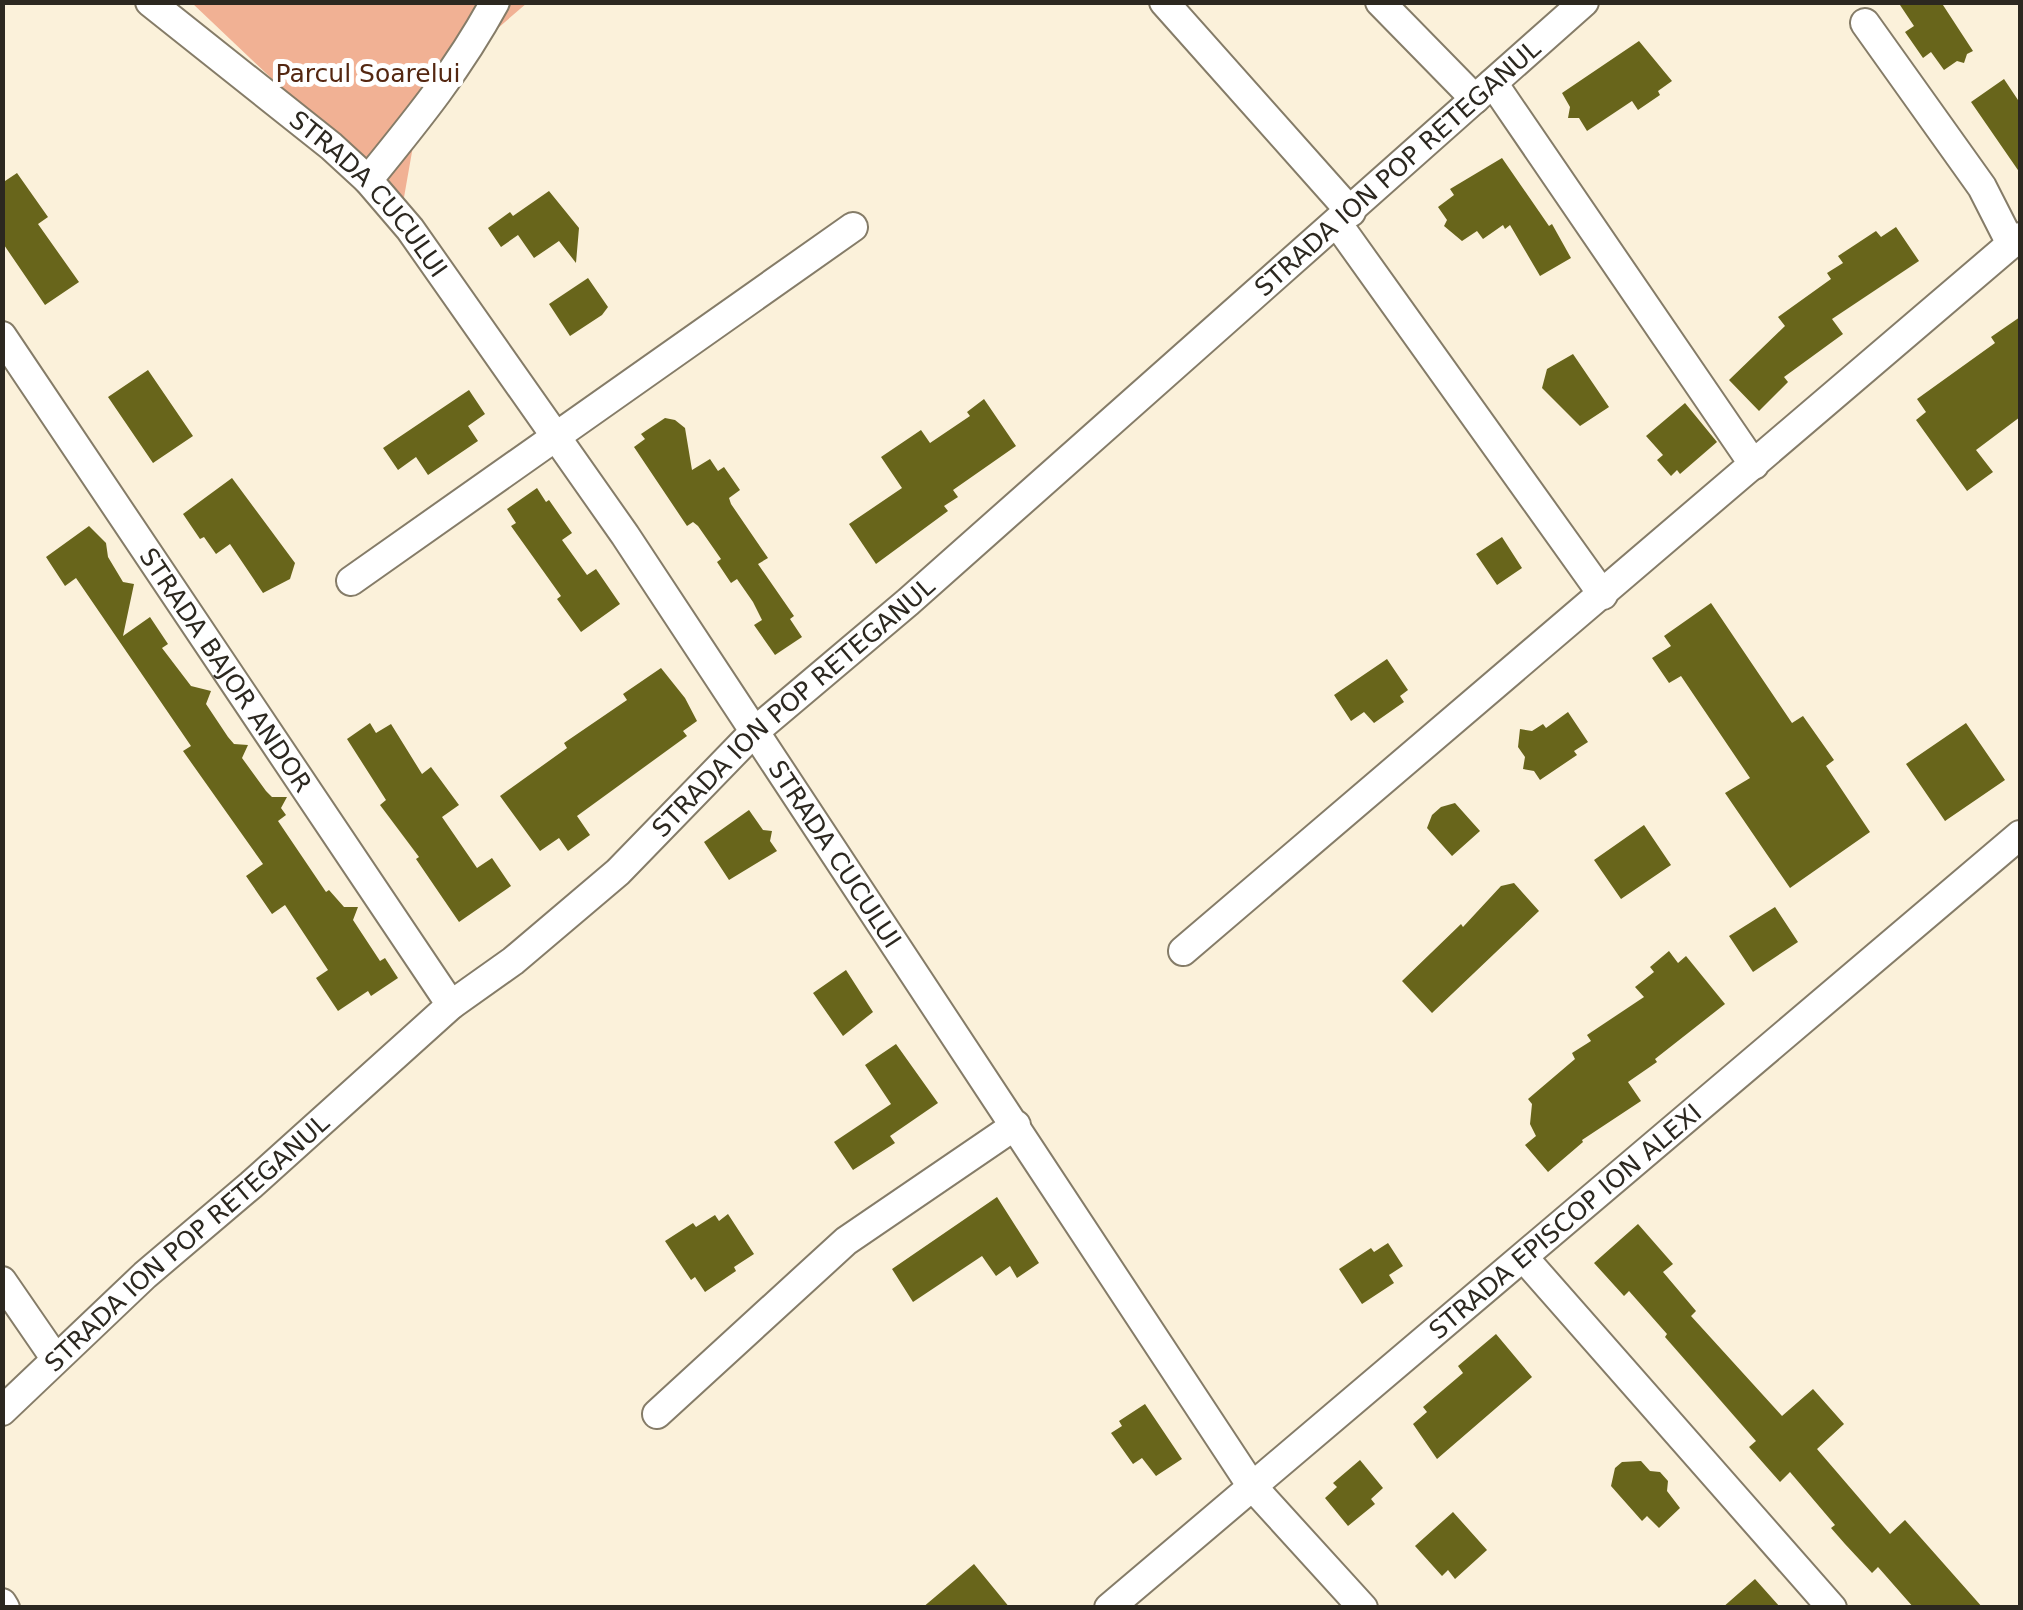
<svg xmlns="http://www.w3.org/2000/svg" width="2023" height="1610" font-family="'DejaVu Sans',sans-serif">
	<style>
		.green { fill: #f1b194 }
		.building { fill: #68651b }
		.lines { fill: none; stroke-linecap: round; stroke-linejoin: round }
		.street-casing { stroke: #857c68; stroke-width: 32 }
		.street { stroke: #fff; stroke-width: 28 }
		.labels { text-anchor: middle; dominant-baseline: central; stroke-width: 10; stroke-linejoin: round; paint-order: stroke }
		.park-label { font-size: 25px; fill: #542711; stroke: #fff }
		.street-label { font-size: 25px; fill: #2c2820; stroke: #fff }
	</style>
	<rect width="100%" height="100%" fill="#fbf1da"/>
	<!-- green -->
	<path class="green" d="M 192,3 L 527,3 L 462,59 L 416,129 L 403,203 Z"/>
	<!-- building -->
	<path class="building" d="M 1898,2 L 1941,2 L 1973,51 L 1967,54 L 1964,63 L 1957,61 L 1944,70 L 1931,52 L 1923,58 L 1905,32 L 1914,26 Z
		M 1639,41 L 1672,81 L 1658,91 L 1660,95 L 1638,110 L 1632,101 L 1587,131 L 1579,118 L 1568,118 L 1570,107 L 1562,93 Z
		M 2004,79 L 2020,103 L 2020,173 L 1971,102 Z
		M 1502,158 L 1549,226 L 1552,224 L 1571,258 L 1540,276 L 1510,225 L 1505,229 L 1503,225 L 1483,239 L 1477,231 L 1462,241 L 1444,226 L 1447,220 L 1438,207 L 1454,195 L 1450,189 Z
		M 17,173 L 48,217 L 38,224 L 79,282 L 45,305 L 2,242 L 2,183 Z
		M 549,191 L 579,228 L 576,263 L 559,241 L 534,258 L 518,235 L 501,247 L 488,228 L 510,212 L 513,216 Z
		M 1896,227 L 1919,261 L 1832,319 L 1843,334 L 1784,377 L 1788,382 L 1759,411 L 1729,380 L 1785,326 L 1778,317 L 1831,279 L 1827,273 L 1843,263 L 1838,256 L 1876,231 L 1881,237 Z
		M 588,278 L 608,307 L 602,315 L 570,336 L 549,304 Z
		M 2020,317 L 2020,417 L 1976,450 L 1993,472 L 1967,491 L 1916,420 L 1926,412 L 1917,399 L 1995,343 L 1991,337 Z
		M 1573,354 L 1609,407 L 1580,426 L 1542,388 L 1547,369 Z
		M 148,370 L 193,436 L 153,463 L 108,397 Z
		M 469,390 L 485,414 L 468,426 L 478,441 L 428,475 L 416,457 L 398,470 L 383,448 Z
		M 984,399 L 1016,446 L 953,490 L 958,497 L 944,506 L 948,511 L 876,564 L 849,524 L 902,488 L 881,457 L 921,430 L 930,443 L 970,416 L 967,412 Z
		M 1685,403 L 1717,442 L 1680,474 L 1677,470 L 1671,476 L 1657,460 L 1663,455 L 1646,436 Z
		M 665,418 L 675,420 L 685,428 L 692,470 L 710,459 L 718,471 L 724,467 L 740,490 L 729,498 L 731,504 L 768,558 L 758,564 L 794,616 L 790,619 L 802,637 L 775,655 L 754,625 L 762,620 L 753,602 L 737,579 L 731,583 L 717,562 L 721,559 L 698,526 L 693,522 L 687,526 L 634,447 L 645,439 L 641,434 Z
		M 232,478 L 295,563 L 290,579 L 263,593 L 230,544 L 216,554 L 204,537 L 200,539 L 183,514 Z
		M 537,488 L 546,502 L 549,500 L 572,533 L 562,540 L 587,575 L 596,569 L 620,604 L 581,632 L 557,599 L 561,596 L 511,526 L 516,523 L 507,509 Z
		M 89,526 L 106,543 L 108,557 L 123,582 L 134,584 L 123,636 L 150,617 L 168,644 L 162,648 L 191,686 L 211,691 L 206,704 L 228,737 L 234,744 L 248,745 L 242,758 L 266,791 L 272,797 L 287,797 L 281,808 L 286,815 L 278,821 L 326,892 L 329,890 L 344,907 L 358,907 L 353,920 L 380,961 L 385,958 L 398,978 L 371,996 L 368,991 L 338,1011 L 316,978 L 328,970 L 285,905 L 272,914 L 246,876 L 263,864 L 183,751 L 191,746 L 76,578 L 65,586 L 46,557 Z
		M 1502,537 L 1522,568 L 1497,585 L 1476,554 Z
		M 1711,603 L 1792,723 L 1803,716 L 1834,760 L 1826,766 L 1870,832 L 1790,888 L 1725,793 L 1750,778 L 1681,676 L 1669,683 L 1652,658 L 1671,646 L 1664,636 Z
		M 1387,659 L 1408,690 L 1400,696 L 1404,702 L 1374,723 L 1364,712 L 1351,721 L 1334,695 Z
		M 661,668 L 685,698 L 697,721 L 683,731 L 687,736 L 577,816 L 590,835 L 568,851 L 559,838 L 540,851 L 500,796 L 567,748 L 564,743 L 627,700 L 623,694 Z
		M 1568,712 L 1588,742 L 1574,751 L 1577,755 L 1540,780 L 1534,771 L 1523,769 L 1525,757 L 1518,747 L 1520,729 L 1532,731 L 1543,724 L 1546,728 Z
		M 370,723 L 376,733 L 391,724 L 422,774 L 431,767 L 459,805 L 442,817 L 477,868 L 492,858 L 511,886 L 459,922 L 416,859 L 419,857 L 380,805 L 386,800 L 347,739 Z
		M 1966,723 L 2005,780 L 1945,821 L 1906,764 Z
		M 1455,803 L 1480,831 L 1452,856 L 1427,828 L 1432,815 L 1441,807 Z
		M 749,810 L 763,830 L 772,831 L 770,841 L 777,851 L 729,880 L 704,842 Z
		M 1644,825 L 1671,865 L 1621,899 L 1594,860 Z
		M 1514,883 L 1539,911 L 1432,1013 L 1402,981 L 1461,924 L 1463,927 L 1501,886 Z
		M 1775,907 L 1798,942 L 1753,972 L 1729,936 Z
		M 1669,951 L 1678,963 L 1686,956 L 1725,1004 L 1655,1059 L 1657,1062 L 1628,1082 L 1641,1101 L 1582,1140 L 1583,1142 L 1548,1172 L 1525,1145 L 1536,1136 L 1530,1124 L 1532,1104 L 1528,1099 L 1575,1059 L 1572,1053 L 1591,1041 L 1587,1035 L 1644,997 L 1635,987 L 1654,972 L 1650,967 Z
		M 846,970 L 873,1012 L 843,1036 L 813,993 Z
		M 896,1044 L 938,1103 L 890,1136 L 895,1143 L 853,1170 L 834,1142 L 891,1104 L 865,1065 Z
		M 997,1197 L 1039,1263 L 1017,1278 L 1010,1266 L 996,1276 L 982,1256 L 913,1302 L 892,1269 Z
		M 728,1214 L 754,1254 L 734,1267 L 736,1271 L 705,1292 L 695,1277 L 691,1280 L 665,1241 L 693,1223 L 696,1227 L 715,1215 L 719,1221 Z
		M 1638,1224 L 1673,1264 L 1663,1272 L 1696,1311 L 1691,1316 L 1782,1416 L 1813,1389 L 1844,1424 L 1817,1449 L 1890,1534 L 1905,1520 L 1983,1608 L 1914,1608 L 1878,1567 L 1872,1573 L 1845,1544 L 1831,1528 L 1835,1525 L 1790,1472 L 1780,1482 L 1749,1447 L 1756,1441 L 1665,1337 L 1667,1334 L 1629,1291 L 1624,1296 L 1594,1263 Z
		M 1388,1243 L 1403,1266 L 1389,1275 L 1394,1283 L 1362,1304 L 1339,1269 L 1371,1248 L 1374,1252 Z
		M 1496,1334 L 1532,1377 L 1437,1459 L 1413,1424 L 1427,1412 L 1423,1407 L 1463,1373 L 1458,1366 Z
		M 1145,1404 L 1182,1459 L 1156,1476 L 1142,1458 L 1133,1464 L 1111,1433 L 1122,1426 L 1119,1421 Z
		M 1360,1460 L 1383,1488 L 1371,1499 L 1375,1504 L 1348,1526 L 1325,1498 L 1337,1487 L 1333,1483 Z
		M 1641,1461 L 1650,1471 L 1660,1472 L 1668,1481 L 1667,1491 L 1680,1508 L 1659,1528 L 1647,1516 L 1642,1521 L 1611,1486 L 1615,1468 L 1622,1462 Z
		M 1453,1512 L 1487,1550 L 1455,1579 L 1448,1570 L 1442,1576 L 1415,1546 Z
		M 974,1564 L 1010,1608 L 922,1608 Z
		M 1755,1579 L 1781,1608 L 1722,1608 Z"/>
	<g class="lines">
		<defs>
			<g id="street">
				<path id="s1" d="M 150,2 L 331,146 L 368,180 L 410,229 L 625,535 L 1251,1485 L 1363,1608"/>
				<path d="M 1164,2 L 1351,212"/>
				<path d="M 1380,2 L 1475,99"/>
				<path d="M 1865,23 L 1982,187 L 2011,244 L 2020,237"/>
				<path d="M 1493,83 L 1754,465"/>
				<path d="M 368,180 C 416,121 458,70 495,2"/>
				<path d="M 1337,223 L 1603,595"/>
				<path id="s2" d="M 2,336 L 451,1005"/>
				<path d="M 351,581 L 853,227"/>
				<path d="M 1183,951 L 2011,244"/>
				<path d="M 1524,1258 L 1832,1608"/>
				<path d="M 2,1281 L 55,1358"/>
				<path id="s3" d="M 2,1411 L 145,1275 L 251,1185 L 451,1005 L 513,961 L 618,872 L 754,732 L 908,602 L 1584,2"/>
				<path d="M 657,1414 L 846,1241 L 1016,1125"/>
				<path d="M 2,1603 L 5,1608"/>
				<path id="s4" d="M 1109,1608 L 2020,835"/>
			</g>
		</defs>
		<!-- street casing -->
		<use href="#street" class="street-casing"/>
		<!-- street -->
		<use href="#street" class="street"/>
	</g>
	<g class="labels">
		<!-- park labels -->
		<g class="park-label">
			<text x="368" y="73">Parcul Soarelui</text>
		</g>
		<!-- street labels -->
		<g class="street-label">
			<text stroke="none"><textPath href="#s3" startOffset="1870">STRADA ION POP RETEGANUL</textPath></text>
			<text stroke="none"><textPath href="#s1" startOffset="292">STRADA CUCULUI</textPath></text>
			<text stroke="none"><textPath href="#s2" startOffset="402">STRADA BAJOR ANDOR</textPath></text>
			<text stroke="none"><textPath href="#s3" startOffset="1060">STRADA ION POP RETEGANUL</textPath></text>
			<text stroke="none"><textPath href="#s1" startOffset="1102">STRADA CUCULUI</textPath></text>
			<text stroke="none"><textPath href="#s4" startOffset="598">STRADA EPISCOP ION ALEXI</textPath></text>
			<text stroke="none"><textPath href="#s3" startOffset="250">STRADA ION POP RETEGANUL</textPath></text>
		</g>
	</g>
	<!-- border -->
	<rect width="2023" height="1610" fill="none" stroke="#2c2820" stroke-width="10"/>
</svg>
